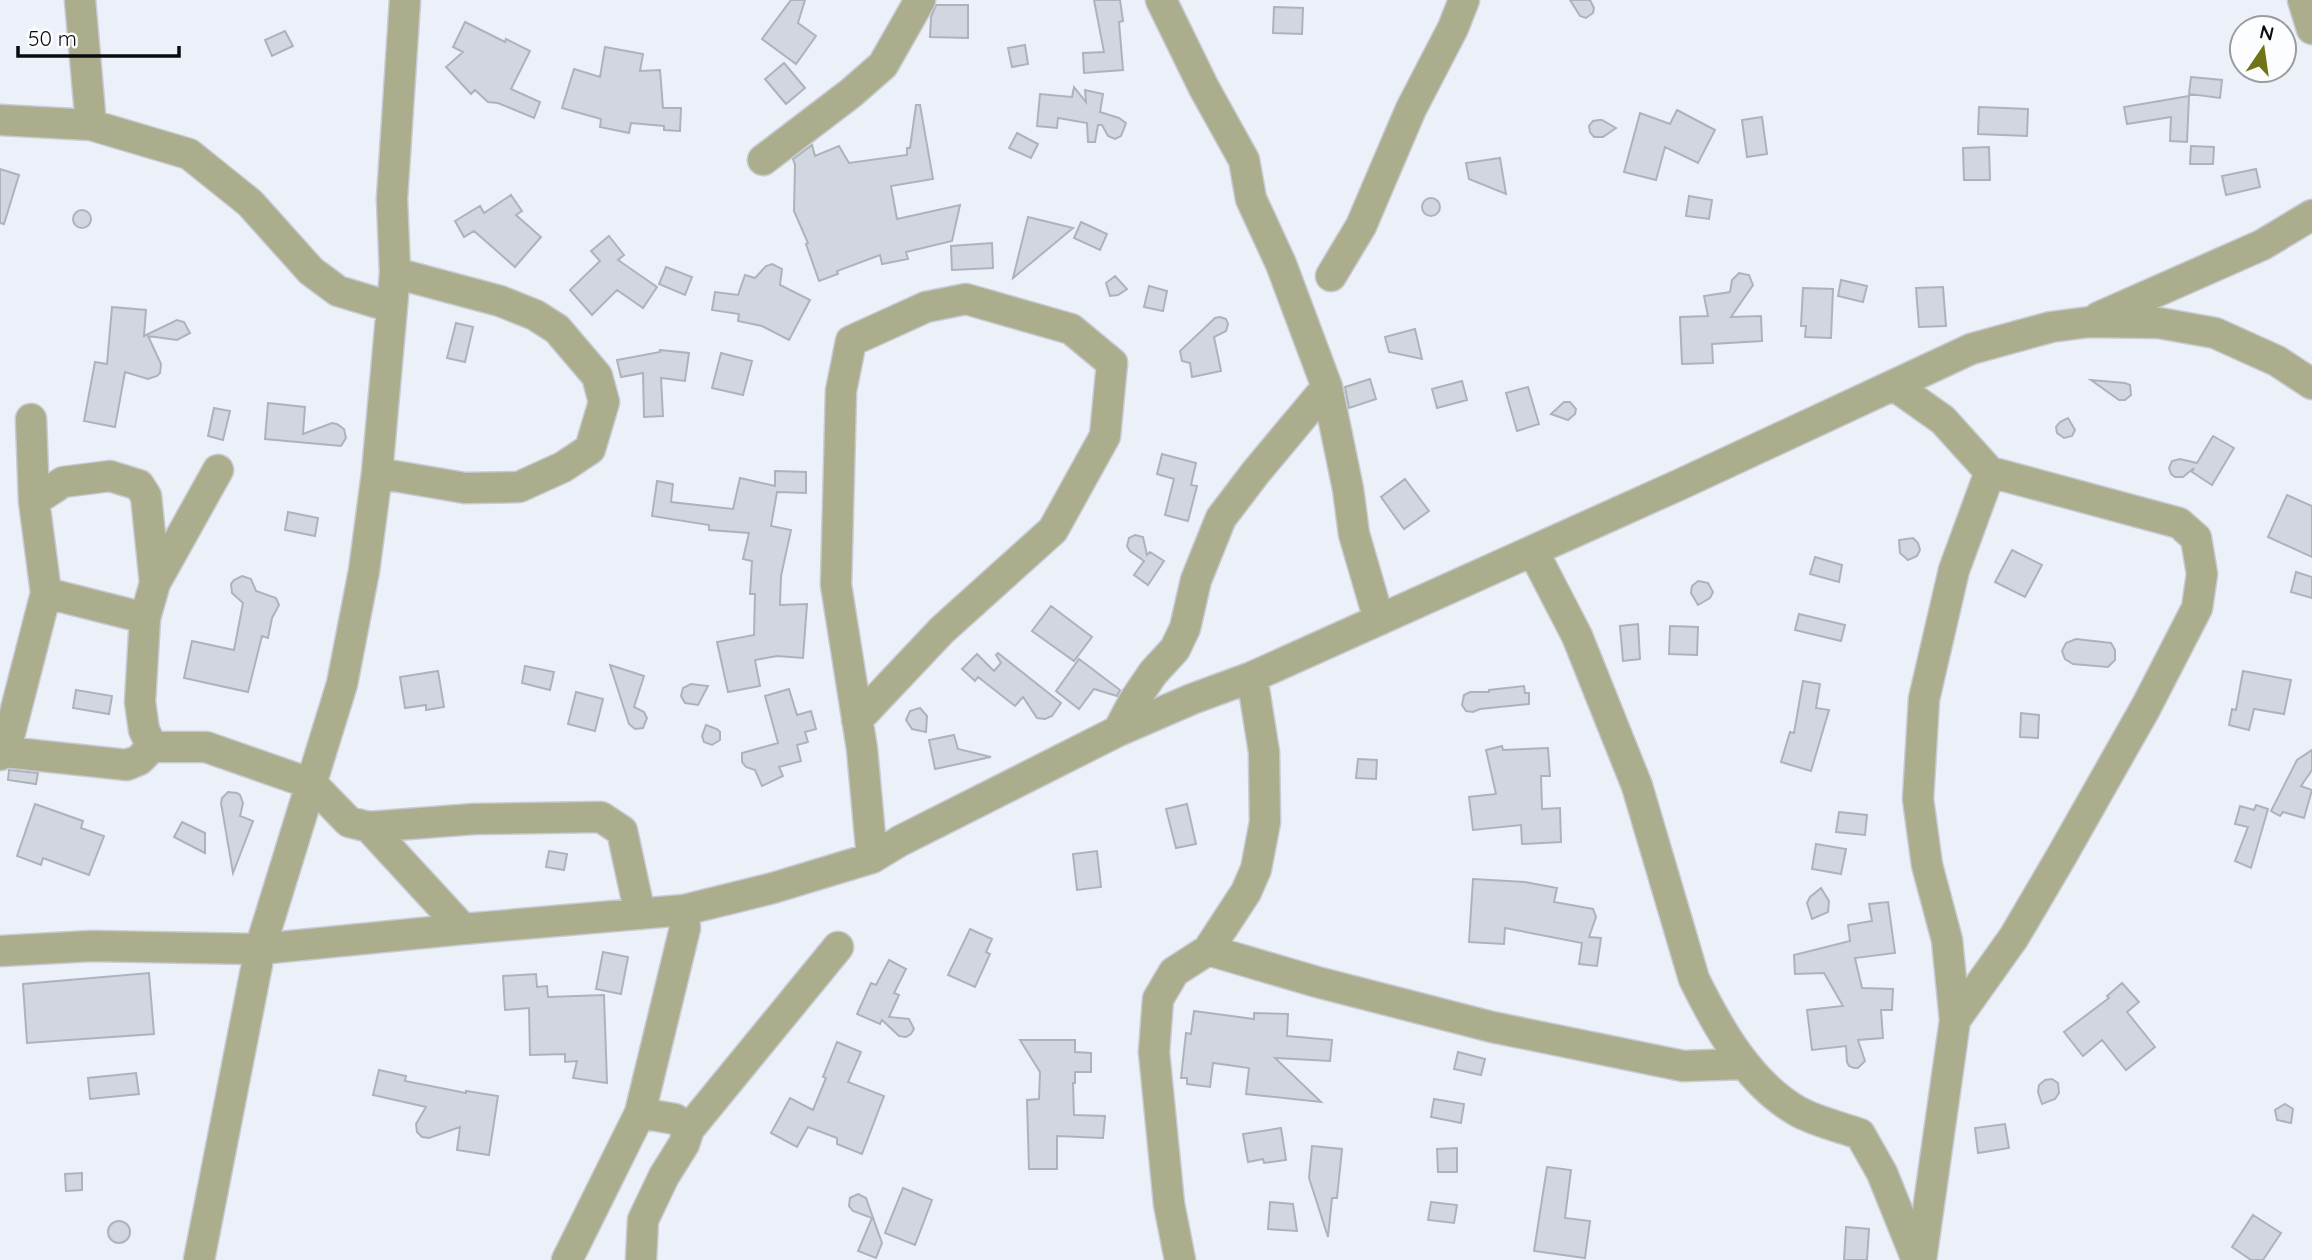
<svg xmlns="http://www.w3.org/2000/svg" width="2312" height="1260" font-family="Quicksand,sans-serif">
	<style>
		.building { fill: #d1d6df; stroke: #aeb3bb; stroke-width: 2 }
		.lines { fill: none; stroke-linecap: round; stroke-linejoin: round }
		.minor-casing { stroke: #c7cbd3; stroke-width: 33 }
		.minor { stroke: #abad8c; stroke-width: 30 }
	</style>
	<rect width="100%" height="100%" fill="#ebf0f9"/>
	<!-- building -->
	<path class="building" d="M 791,0 L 805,0 L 798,23 L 816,36 L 796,64 L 762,39 Z
		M 1094,0 L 1120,0 L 1123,21 L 1119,22 L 1123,70 L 1084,73 L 1083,53 L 1104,52 Z
		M 1570,0 L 1590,0 L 1594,8 L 1593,13 L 1586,18 L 1580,16 Z
		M 936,5 L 968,5 L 968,38 L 930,37 L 931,17 Z
		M 1274,7 L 1303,8 L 1302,34 L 1273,33 Z
		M 465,22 L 505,42 L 506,39 L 530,51 L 511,89 L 540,102 L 534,118 L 498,103 L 488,102 L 475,90 L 471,94 L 446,67 L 463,52 L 453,47 Z
		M 285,31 L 293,46 L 272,56 L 265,40 Z
		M 1025,45 L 1028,64 L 1012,67 L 1008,48 Z
		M 605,47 L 643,54 L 640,71 L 660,70 L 663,108 L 681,108 L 680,131 L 664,130 L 664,126 L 631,123 L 629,133 L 600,127 L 601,119 L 562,108 L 574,69 L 600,77 Z
		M 784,63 L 805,88 L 786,104 L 765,79 Z
		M 2191,77 L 2222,80 L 2220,98 L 2189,94 Z
		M 1074,87 L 1086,102 L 1085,90 L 1103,94 L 1100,112 L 1119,118 L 1126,123 L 1121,136 L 1115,139 L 1108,136 L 1102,125 L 1098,125 L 1095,142 L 1088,142 L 1087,123 L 1058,118 L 1057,128 L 1037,126 L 1040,94 L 1072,97 Z
		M 2189,96 L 2187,142 L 2170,141 L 2171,117 L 2127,124 L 2124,107 Z
		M 916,105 L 920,105 L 933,179 L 891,186 L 897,219 L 960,205 L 952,241 L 906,252 L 908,259 L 882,264 L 880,255 L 837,271 L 838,274 L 819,281 L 806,244 L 808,243 L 794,211 L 795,165 L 793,159 L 812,145 L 815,156 L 839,146 L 849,163 L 907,155 L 907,148 L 910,148 Z
		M 1979,107 L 2028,109 L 2027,136 L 1978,134 Z
		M 1677,110 L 1715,130 L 1698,163 L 1665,147 L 1656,180 L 1624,172 L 1640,113 L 1670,124 Z
		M 1762,117 L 1767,154 L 1747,157 L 1742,120 Z
		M 1599,120 L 1602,120 L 1616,128 L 1603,137 L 1594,137 L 1590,132 L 1589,126 L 1593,121 Z
		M 1017,133 L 1038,144 L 1031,158 L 1009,148 Z
		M 2191,146 L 2214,147 L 2213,164 L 2190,164 Z
		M 1989,147 L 1990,180 L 1964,180 L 1963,148 Z
		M 1500,158 L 1506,194 L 1469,179 L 1466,163 Z
		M 0,169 L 19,175 L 4,224 L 0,223 Z
		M 2256,169 L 2260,187 L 2226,195 L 2222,176 Z
		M 511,195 L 522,211 L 516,215 L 541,237 L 515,267 L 474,231 L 464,237 L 455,221 L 480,206 L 484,213 Z
		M 1689,196 L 1712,200 L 1709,219 L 1686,216 Z
		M1422 207a9 9 0 1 1 18 0a9 9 0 1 1-18 0Z
		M73 219a9 9 0 1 1 18 0a9 9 0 1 1-18 0Z
		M 1028,217 L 1073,228 L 1013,278 Z
		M 1081,222 L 1107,234 L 1100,250 L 1074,238 Z
		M 609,236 L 624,255 L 618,260 L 657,287 L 643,308 L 617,290 L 592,315 L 570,290 L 600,261 L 591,251 Z
		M 992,243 L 993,268 L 952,270 L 951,246 Z
		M 772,264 L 782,269 L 780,285 L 810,300 L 789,340 L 762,326 L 738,321 L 739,314 L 712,310 L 715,292 L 738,295 L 745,275 L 755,278 L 766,266 Z
		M 666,267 L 692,277 L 685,295 L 659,284 Z
		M 1739,273 L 1749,275 L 1753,285 L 1731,317 L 1761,316 L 1762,341 L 1712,344 L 1713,363 L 1682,364 L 1680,317 L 1708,316 L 1704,296 L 1730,292 L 1732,280 Z
		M 1115,276 L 1127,289 L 1118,295 L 1110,296 L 1106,283 Z
		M 1841,280 L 1867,286 L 1863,302 L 1838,296 Z
		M 1149,286 L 1167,291 L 1163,311 L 1144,307 Z
		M 1943,287 L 1946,326 L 1919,327 L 1916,288 Z
		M 1803,288 L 1833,289 L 1831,338 L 1805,337 L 1806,326 L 1801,326 Z
		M 112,307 L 146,310 L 144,336 L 177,320 L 184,322 L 190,333 L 177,340 L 148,336 L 161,364 L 160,373 L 157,376 L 148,379 L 125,372 L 115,427 L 84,421 L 95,362 L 107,364 Z
		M 1220,317 L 1226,319 L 1228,324 L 1226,331 L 1214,337 L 1221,371 L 1192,377 L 1190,363 L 1182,361 L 1180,351 L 1215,318 Z
		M 456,323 L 473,327 L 465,362 L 447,358 Z
		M 1415,329 L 1422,359 L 1389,352 L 1385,337 Z
		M 660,350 L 689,353 L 685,381 L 661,378 L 663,416 L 644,417 L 643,373 L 621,377 L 617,360 L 660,352 Z
		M 721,353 L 752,361 L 743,395 L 712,388 Z
		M 1370,379 L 1376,399 L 1349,408 L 1345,387 Z
		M 2091,380 L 2125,383 L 2130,385 L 2131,395 L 2125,400 L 2119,400 Z
		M 1462,381 L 1467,400 L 1437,408 L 1432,389 Z
		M 1528,387 L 1539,424 L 1517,431 L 1506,393 Z
		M 1564,402 L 1570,402 L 1576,409 L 1575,414 L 1568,420 L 1551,414 Z
		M 268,403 L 305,407 L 303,434 L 332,423 L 337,424 L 344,429 L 346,438 L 341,446 L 265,439 Z
		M 214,408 L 230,411 L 223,440 L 208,436 Z
		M 2068,418 L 2075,430 L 2072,436 L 2064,438 L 2057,433 L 2056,427 L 2060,422 Z
		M 2213,436 L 2234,448 L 2212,485 L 2192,472 L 2194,468 L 2183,477 L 2175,477 L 2171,474 L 2169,468 L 2172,461 L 2180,459 L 2197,463 Z
		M 1162,454 L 1196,463 L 1191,485 L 1197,486 L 1188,521 L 1165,515 L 1174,479 L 1157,474 Z
		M 775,471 L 806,472 L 806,493 L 777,492 L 771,526 L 791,530 L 781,576 L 780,605 L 807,604 L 803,658 L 777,656 L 755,660 L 760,686 L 728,692 L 717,642 L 754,635 L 755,594 L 750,594 L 752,561 L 743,559 L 749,533 L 709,530 L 709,525 L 652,516 L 657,481 L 673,484 L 671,502 L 733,509 L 740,478 L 775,486 Z
		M 1405,479 L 1429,511 L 1404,529 L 1381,497 Z
		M 2287,495 L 2312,506 L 2312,557 L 2268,537 Z
		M 288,512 L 318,518 L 315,536 L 285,530 Z
		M 1135,535 L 1143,537 L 1147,555 L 1150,552 L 1164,561 L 1148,585 L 1134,575 L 1144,561 L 1130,551 L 1127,546 L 1129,538 Z
		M 1913,538 L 1918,543 L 1920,550 L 1917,556 L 1908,560 L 1900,553 L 1899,540 Z
		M 2012,550 L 2042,565 L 2025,597 L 1995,582 Z
		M 1815,557 L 1842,565 L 1839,582 L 1810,574 Z
		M 2296,572 L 2312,577 L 2312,598 L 2291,592 Z
		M 242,576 L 251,579 L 256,591 L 276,598 L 279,605 L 272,618 L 268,638 L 262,636 L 248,692 L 184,678 L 192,641 L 234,650 L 243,603 L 232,593 L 231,584 L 234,580 Z
		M 1698,581 L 1708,583 L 1713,592 L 1710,598 L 1698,605 L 1691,593 L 1692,586 Z
		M 1051,606 L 1092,637 L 1074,661 L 1032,631 Z
		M 1799,614 L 1845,625 L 1841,641 L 1795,630 Z
		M 1638,624 L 1640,659 L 1623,661 L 1620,626 Z
		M 1670,626 L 1698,627 L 1697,655 L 1669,654 Z
		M 2076,639 L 2111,643 L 2115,650 L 2115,660 L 2108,667 L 2073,664 L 2065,659 L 2062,651 L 2066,643 Z
		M 998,653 L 1061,703 L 1052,716 L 1045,719 L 1037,718 L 1023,697 L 1015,706 L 978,677 L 975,681 L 962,669 L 977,654 L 994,671 L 1001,663 L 996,655 Z
		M 1079,659 L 1120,690 L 1117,696 L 1094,689 L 1079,709 L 1056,691 Z
		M 610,665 L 644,676 L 634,707 L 644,712 L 647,718 L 643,728 L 635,729 L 629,724 Z
		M 525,666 L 554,672 L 550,690 L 522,683 Z
		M 438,671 L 444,707 L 426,710 L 426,705 L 405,708 L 400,677 Z
		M 2243,671 L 2291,680 L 2284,714 L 2254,709 L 2249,730 L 2229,725 L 2232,709 L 2236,710 Z
		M 1803,681 L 1820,684 L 1816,708 L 1829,710 L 1811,771 L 1781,762 L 1790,732 L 1794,733 Z
		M 691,684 L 708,686 L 698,705 L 685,703 L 681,696 L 683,688 Z
		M 1524,686 L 1525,693 L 1529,693 L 1529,704 L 1480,709 L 1473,712 L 1466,711 L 1462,705 L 1464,695 L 1470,692 L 1489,692 L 1489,690 Z
		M 789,689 L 797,715 L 811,711 L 816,729 L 805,732 L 808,742 L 797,745 L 801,761 L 779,767 L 783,776 L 762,786 L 755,770 L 746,767 L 742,762 L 742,753 L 778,743 L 765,696 Z
		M 76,690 L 112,696 L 109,714 L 73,708 Z
		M 576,692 L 603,699 L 595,731 L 568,724 Z
		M 920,708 L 927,716 L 926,732 L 912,729 L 906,720 L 910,711 Z
		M 2021,713 L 2039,715 L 2038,738 L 2020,737 Z
		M 706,725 L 717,729 L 720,732 L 720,740 L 712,745 L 704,742 L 702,736 Z
		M 954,735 L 958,749 L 991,757 L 935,769 L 929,740 Z
		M 1502,746 L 1503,750 L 1548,748 L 1550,776 L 1541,776 L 1542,809 L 1560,808 L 1561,842 L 1522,844 L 1521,825 L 1473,830 L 1469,797 L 1496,794 L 1486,750 Z
		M 2312,750 L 2312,770 L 2301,786 L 2312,790 L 2304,818 L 2283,812 L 2280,816 L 2271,811 L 2297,760 Z
		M 1358,759 L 1377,760 L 1376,779 L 1356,778 Z
		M 9,770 L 38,773 L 36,784 L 8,780 Z
		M 228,792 L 237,793 L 240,795 L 243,803 L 240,816 L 253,821 L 233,873 L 221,803 L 222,798 Z
		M 35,804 L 83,821 L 81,828 L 104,836 L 89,875 L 43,858 L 41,865 L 17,856 Z
		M 1187,804 L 1196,844 L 1176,848 L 1166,809 Z
		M 2256,805 L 2268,809 L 2251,868 L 2235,861 L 2248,827 L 2235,824 L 2240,806 L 2254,810 Z
		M 1839,812 L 1867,815 L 1865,835 L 1836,832 Z
		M 182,822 L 205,833 L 205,853 L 174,837 Z
		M 1816,844 L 1846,849 L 1841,874 L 1812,869 Z
		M 549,851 L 567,854 L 564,870 L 546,867 Z
		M 1097,851 L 1101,887 L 1077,890 L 1073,854 Z
		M 1473,879 L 1525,882 L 1557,888 L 1554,902 L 1593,909 L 1596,917 L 1589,937 L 1601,938 L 1597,966 L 1579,964 L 1582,943 L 1505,928 L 1504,944 L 1469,942 Z
		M 1821,888 L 1829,901 L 1828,912 L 1812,919 L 1807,903 L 1810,897 Z
		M 1888,902 L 1895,953 L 1855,958 L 1862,988 L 1893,989 L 1892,1010 L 1881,1010 L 1883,1038 L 1858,1040 L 1865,1061 L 1858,1068 L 1854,1068 L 1849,1066 L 1847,1062 L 1846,1046 L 1812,1050 L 1807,1010 L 1843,1006 L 1824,973 L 1795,974 L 1794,955 L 1850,941 L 1848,925 L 1872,921 L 1869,904 Z
		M 970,929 L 992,939 L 986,952 L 990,954 L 975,987 L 948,975 Z
		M 603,952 L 628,957 L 621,994 L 596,989 Z
		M 889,960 L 906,969 L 894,993 L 899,995 L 889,1017 L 909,1019 L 914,1029 L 911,1034 L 906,1037 L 899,1036 L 882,1020 L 880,1024 L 857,1014 L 871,983 L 876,985 Z
		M 149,973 L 154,1034 L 27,1043 L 23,984 Z
		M 536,974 L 537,987 L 547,986 L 548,997 L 604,995 L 607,1083 L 573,1078 L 577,1061 L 565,1062 L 565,1054 L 530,1055 L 529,1008 L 505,1010 L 503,976 Z
		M 2122,983 L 2139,1002 L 2127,1012 L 2155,1047 L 2126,1070 L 2102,1040 L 2083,1056 L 2064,1032 L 2109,998 L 2107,996 Z
		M 1194,1011 L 1254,1019 L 1254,1013 L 1288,1014 L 1287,1036 L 1332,1040 L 1330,1061 L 1275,1058 L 1321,1102 L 1246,1094 L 1249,1068 L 1213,1063 L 1210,1087 L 1187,1084 L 1187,1078 L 1181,1078 L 1186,1033 L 1191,1034 Z
		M 1020,1040 L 1075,1040 L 1075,1052 L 1091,1053 L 1091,1072 L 1075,1072 L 1075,1083 L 1073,1083 L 1074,1115 L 1105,1116 L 1103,1138 L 1057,1136 L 1057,1169 L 1029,1169 L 1027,1100 L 1039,1099 L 1040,1072 Z
		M 837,1042 L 861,1052 L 848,1082 L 884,1096 L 862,1154 L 837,1144 L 837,1138 L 808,1127 L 797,1147 L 771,1133 L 790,1098 L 813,1110 L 826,1078 L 823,1077 Z
		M 1458,1052 L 1485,1059 L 1481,1075 L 1454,1069 Z
		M 379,1070 L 406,1076 L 405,1081 L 466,1093 L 466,1091 L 498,1096 L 489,1155 L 457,1150 L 460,1127 L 429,1138 L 422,1137 L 417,1132 L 416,1124 L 426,1107 L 373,1095 Z
		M 136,1073 L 139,1094 L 90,1099 L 88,1078 Z
		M 2052,1079 L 2058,1083 L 2059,1093 L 2055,1099 L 2042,1104 L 2038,1092 L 2039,1085 L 2045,1080 Z
		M 1434,1099 L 1464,1104 L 1461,1123 L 1431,1117 Z
		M 2285,1104 L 2293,1109 L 2291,1123 L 2277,1120 L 2275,1110 Z
		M 2005,1124 L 2009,1148 L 1978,1153 L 1975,1128 Z
		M 1281,1128 L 1286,1160 L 1264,1163 L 1263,1159 L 1248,1162 L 1243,1134 Z
		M 1312,1146 L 1342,1149 L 1337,1198 L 1332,1198 L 1328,1237 L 1309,1178 Z
		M 1457,1148 L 1457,1172 L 1438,1172 L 1437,1149 Z
		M 1547,1167 L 1571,1170 L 1565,1218 L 1590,1221 L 1585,1258 L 1534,1251 Z
		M 82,1173 L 82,1190 L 66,1191 L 65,1174 Z
		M 903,1188 L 932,1200 L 915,1245 L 885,1233 Z
		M 858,1194 L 866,1198 L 882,1243 L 876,1258 L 858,1251 L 872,1218 L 853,1211 L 849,1206 L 850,1198 Z
		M 1270,1202 L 1293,1204 L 1297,1231 L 1268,1229 Z
		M 1431,1202 L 1457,1205 L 1454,1223 L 1428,1220 Z
		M 2253,1215 L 2281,1233 L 2263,1260 L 2251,1260 L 2232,1247 Z
		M108 1232a11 11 0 1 1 22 0a11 11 0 1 1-22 0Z
		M 1846,1227 L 1869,1229 L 1867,1260 L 1844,1260 Z"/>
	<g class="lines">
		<defs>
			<path id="minor" d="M 80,0 L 91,125 L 189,154 L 250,203 L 311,271 L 338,291 L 391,307
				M 1161,0 L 1204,88 L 1244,160 L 1251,199 L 1281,264 L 1327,387 L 1348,489 L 1354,534 L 1379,620
				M 2303,0 L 2312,29
				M 0,120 L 91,125
				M 763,160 L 851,93 L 883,65 L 920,0
				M 1331,276 L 1361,226 L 1411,109 L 1453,28 L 1464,0
				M 2099,317 L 2262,245 L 2312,215
				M 1895,386 L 1943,420 L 1990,472 L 2179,523 L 2196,538 L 2202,574 L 2197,608 L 2146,707 L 2061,857 L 2014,937 L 1955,1020
				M 218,470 L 155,583 L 145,618 L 140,702 L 144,730 L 152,747 L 206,747 L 312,784 L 349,822 L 369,827 L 474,819 L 601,817 L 622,831 L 640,914
				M 377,473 L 465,488 L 519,487 L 563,467 L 590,449 L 604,402 L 597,376 L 557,329 L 535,315 L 500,301 L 395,273
				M 34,501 L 63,482 L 110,476 L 139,485 L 146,496 L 155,583
				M 1533,551 L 1577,636 L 1637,786 L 1694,979 C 1718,1028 1750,1085 1799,1112 C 1818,1122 1840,1127 1860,1134 L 1882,1173 L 1917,1260
				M 46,593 L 145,618
				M 857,720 L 942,630 L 1053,530 L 1105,436 L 1112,363 L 1071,329 L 966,299 L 926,307 L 851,341 L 841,391 L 836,585 L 862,749 L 872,858
				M 1118,731 L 1134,701 L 1153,673 L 1175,649 L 1185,628 L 1196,580 L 1221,518 L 1256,472 L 1327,387
				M 5,752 L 46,593 L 34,501 L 31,419
				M 0,755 L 5,752 L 127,765 L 139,760 L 152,747
				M 369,827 L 463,929
				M 1208,950 L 1317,982 L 1492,1027 L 1683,1066 L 1745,1064
				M 0,951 L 92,946 L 260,949 L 463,929 L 684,910 L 773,888 L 872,858 L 900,841 L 1118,731 L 1192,699 L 1252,677 L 1681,484 L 1971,349 L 2051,327 L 2089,322 L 2159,323 L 2215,333 L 2277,361 L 2312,384
				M 689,1129 L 838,947
				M 199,1260 L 260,949 L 342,684 L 364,571 L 377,473 L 395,273 L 392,199 L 405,0
				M 567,1260 L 640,1113
				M 641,1260 L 643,1220 L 664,1176 L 684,1144 L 689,1129 L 675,1119 L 640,1113 L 685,928 L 684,910
				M 1180,1260 L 1169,1204 L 1154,1052 L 1158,999 L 1174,972 L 1208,950 L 1246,892 L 1256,869 L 1265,822 L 1264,752 L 1252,677
				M 1921,1260 L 1955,1020 L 1947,940 L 1927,865 L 1918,799 L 1924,699 L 1954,570 L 1990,472"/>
		</defs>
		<!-- minor casing -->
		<use href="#minor" class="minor-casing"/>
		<!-- minor -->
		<use href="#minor" class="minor"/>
	</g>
	<!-- north arrow -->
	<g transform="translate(2263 49) rotate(13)"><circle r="33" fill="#fcfdff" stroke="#9b9c9f" stroke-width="2"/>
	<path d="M0-5L12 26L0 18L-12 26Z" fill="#717318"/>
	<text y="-10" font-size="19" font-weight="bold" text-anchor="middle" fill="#0a0b0e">N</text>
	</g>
	<!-- scale -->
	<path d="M18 46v10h161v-10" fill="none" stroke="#0a0b0e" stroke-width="3.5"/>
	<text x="28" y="46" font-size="21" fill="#0a0b0e" stroke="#fcfdff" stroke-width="5" paint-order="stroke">50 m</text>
</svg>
